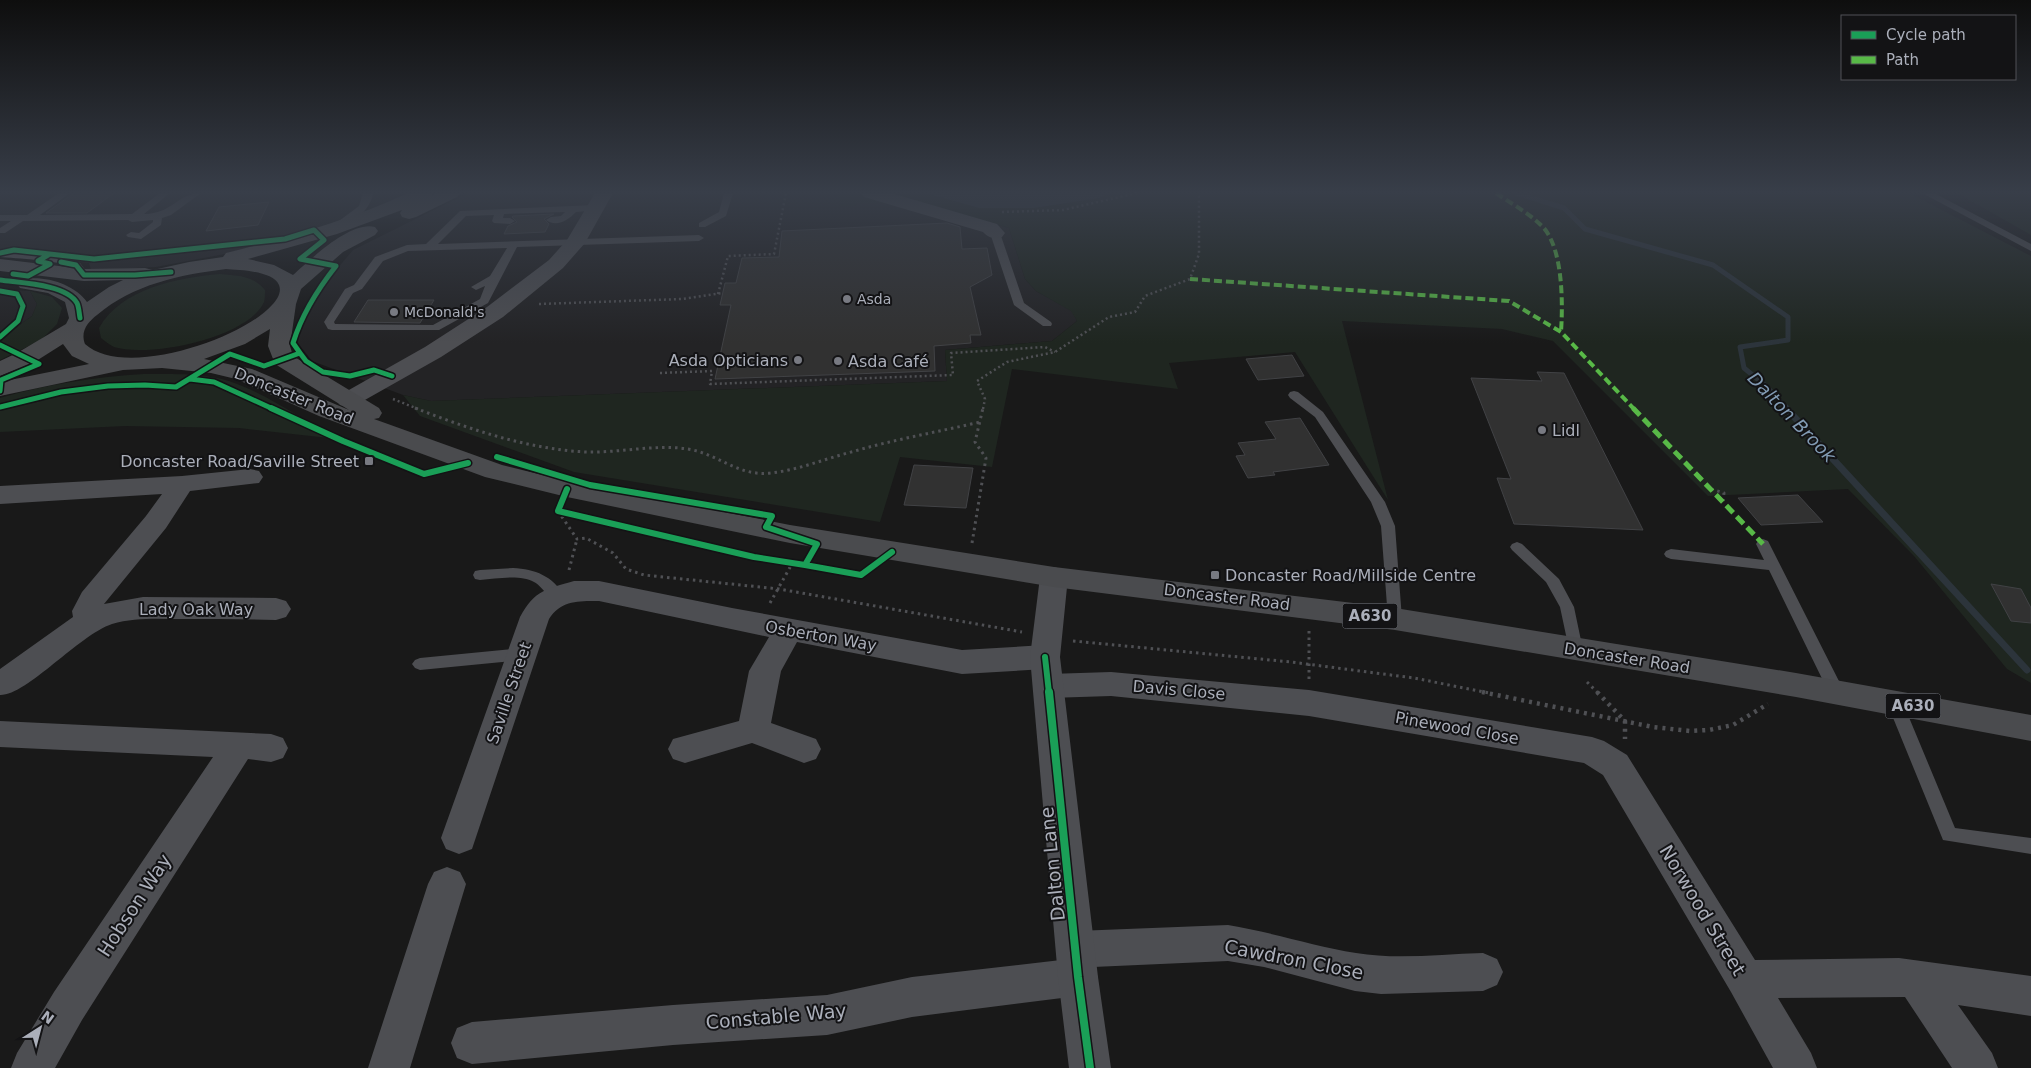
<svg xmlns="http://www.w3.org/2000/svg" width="2031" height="1068" font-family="'DejaVu Sans',sans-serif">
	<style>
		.built { fill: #232325 }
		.green { fill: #1f2620 }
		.water { fill: #2c343b }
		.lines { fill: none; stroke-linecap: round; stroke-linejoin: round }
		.stream-far1 { stroke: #2c343b; stroke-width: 5 }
		.stream { stroke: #2c343b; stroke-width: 7 }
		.building { fill: #313131; stroke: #414245 }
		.path-far2 { stroke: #4f5054; stroke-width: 2.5; stroke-dasharray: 2 3; stroke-linecap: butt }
		.path-far1 { stroke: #4f5054; stroke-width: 3; stroke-dasharray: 2.5 4; stroke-linecap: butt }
		.path { stroke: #4f5054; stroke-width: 4.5; stroke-dasharray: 3 5; stroke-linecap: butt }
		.service { fill: #4d4e52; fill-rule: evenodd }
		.minor { fill: #4d4e52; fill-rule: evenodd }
		.tertiary { fill: #4d4e52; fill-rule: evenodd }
		.primary { fill: #4a4b4e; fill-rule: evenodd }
		.quiet-far1 { stroke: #58b947; stroke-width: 4; stroke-dasharray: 8 4; stroke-linecap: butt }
		.quiet { stroke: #58b947; stroke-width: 5; stroke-dasharray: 10 5; stroke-linecap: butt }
		.cycleway-far2-casing { stroke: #131315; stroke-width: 8 }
		.cycleway-far1-casing { stroke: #131315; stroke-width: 9 }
		.cycleway-casing { stroke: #131315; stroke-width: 11 }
		.cycleway-far2 { stroke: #1a9f57; stroke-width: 5 }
		.cycleway-far1 { stroke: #1a9f57; stroke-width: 6 }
		.cycleway { stroke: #1a9f57; stroke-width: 8 }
		.poi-dot { fill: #787a82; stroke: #131315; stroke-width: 2 }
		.labels { text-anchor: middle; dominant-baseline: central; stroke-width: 4; stroke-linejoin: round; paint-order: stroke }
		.far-poi-label { font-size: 14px; fill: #abafba; stroke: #131315; text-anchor: start }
		.shield { fill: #131315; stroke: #7d8088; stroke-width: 1 }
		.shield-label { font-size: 15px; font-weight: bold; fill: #abafba }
		.poi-label { font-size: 16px; fill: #abafba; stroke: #131315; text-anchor: start }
		.street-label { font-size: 16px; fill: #abafba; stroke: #131315 }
		.water-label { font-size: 18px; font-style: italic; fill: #829bb4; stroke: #131315 }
		.near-street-label { font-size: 19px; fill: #abafba; stroke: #131315 }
	</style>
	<rect width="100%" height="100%" fill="#191919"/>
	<!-- built -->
	<path class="built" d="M 0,193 L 410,193 L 327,227 L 225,254 L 156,267 L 91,270 L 89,263 L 0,252 Z
		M 468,193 L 887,193 L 1009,228 L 1025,279 L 1036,291 L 1072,311 L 1077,321 L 1052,341 L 945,350 L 947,381 L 431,401 L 403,395 L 312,361 L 297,342 L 302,310 L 353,250 Z
		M 0,289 L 30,291 L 37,304 L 32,316 L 12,330 L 0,336 Z"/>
	<!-- green -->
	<path class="green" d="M 789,193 L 842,193 L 874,199 L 876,203 L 858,203 L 855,206 L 840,207 L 839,195 L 789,196 Z
		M 887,193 L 925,193 L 979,208 L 1034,208 L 1100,198 L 1108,193 L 1909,193 L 2031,256 L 2031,683 L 2007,669 L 1914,556 L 1848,489 L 1708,496 L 1553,341 L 1502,329 L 1342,321 L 1388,500 L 1295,352 L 1169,363 L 1178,389 L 1012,369 L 992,467 L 900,457 L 880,522 L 574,472 L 420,416 L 403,395 L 431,401 L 947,381 L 945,350 L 1052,341 L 1077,321 L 1071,311 L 1036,291 L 1025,279 L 1009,228 Z
		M 1957,193 L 2031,193 L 2031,235 Z
		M 220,274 C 239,276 252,275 265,290 C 265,293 265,299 264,302 C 248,338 149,358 114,347 C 110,345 105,341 101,338 L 99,328 C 122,288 177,278 220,274 Z
		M 30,291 L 52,297 L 62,308 L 57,324 L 41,340 L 0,360 L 0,336 L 12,330 L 32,316 L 37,304 Z
		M 144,374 C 169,374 193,373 217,378 C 254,385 304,421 338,439 L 239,428 L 125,426 L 0,432 L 0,398 C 48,384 95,377 144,374 Z"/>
	<!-- water -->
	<path class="water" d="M 925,193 L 1108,193 L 1100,198 L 1034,208 L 979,208 Z"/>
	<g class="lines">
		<!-- stream-far1 -->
		<path class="stream-far1" d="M 1516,193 L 1564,208 L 1585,229 L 1713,265 L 1788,317 L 1788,340 L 1740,347 L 1744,368 L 1766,386 L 1787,409"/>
		<!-- stream -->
		<path class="stream" d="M 1786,408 L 2027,670"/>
	</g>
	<!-- building -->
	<path class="building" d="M 74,193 L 114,193 L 87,213 L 46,213 Z
		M 269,202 L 258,225 L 206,231 L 219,207 Z
		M 554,214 L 544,219 L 549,224 L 545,232 L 504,234 L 508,226 L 517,222 L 512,217 L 513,216 Z
		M 947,223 L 960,227 L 962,249 L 987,248 L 992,275 L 970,287 L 981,335 L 970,335 L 971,343 L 934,346 L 935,371 L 715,379 L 731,305 L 720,305 L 725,283 L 736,283 L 742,258 L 779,257 L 782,231 Z
		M 368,300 L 434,300 L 420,323 L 354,322 Z
		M 1292,355 L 1304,376 L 1258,380 L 1246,359 Z
		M 1537,372 L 1564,373 L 1643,530 L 1514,524 L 1497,478 L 1511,479 L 1471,378 L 1542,381 Z
		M 1300,418 L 1329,465 L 1273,472 L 1275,475 L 1248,478 L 1236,456 L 1245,455 L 1238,443 L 1276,439 L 1265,422 Z
		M 914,465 L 973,468 L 966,508 L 904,505 Z
		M 1798,495 L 1823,522 L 1761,525 L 1738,498 Z
		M 1991,584 L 2021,589 L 2031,608 L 2031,623 L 2011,621 Z"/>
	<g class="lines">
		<!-- path-far2 -->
		<path class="path-far2" d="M 1002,212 L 1063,210 L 1137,193
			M 718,294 L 728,256 L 774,254 L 786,193
			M 539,304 L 682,299 L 722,293
			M 660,373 L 712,371 L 710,384 L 953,375 L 951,353 L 1045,347 L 1055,352
			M 393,399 L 418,409
			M 983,409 L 985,399 L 977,381 L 1007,362 L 1055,352 L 1109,317 L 1135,312 L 1145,296 L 1190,279 L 1199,254 L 1199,193"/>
		<!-- path-far1 -->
		<path class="path-far1" d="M 415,408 C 469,429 527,449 586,452 C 620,453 655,444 688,449 C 718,454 739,477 771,473 C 799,470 827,458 855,451 C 896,439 938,432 980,422
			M 1711,489 L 1724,493 L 1723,501
			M 558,511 L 577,539 L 586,538 L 613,553 L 626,569 L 644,575 L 779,589 L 1022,632
			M 972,543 L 986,458 L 975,442 L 983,408
			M 569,570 L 577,539
			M 770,603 L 793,562
			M 1309,631 L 1309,680
			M 1073,641 L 1291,662 L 1414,678 L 1489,693
			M 1587,682 L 1598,693"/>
		<!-- path -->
		<path class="path" d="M 1482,692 L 1653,727 L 1690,731 L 1709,730 L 1733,725 L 1768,704
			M 1597,692 L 1625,721 L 1625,739"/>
		<!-- service -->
		<path class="service" d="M 59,193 L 70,193 L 40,215 L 132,214 L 160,193 L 170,193 L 144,214 C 172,214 178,193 201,193 L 171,215 L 162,218 L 161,225 L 141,239 L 128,237 L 126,235 L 131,232 L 139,233 L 153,222 L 153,220 L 132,222 L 128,220 L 23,221 L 5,233 L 0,233 L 0,228 L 11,221 L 0,221 L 0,215 L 27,215 Z
			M 363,193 L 373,193 C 372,208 349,230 335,228 L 335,224 L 359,206 Z
			M 724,193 L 733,193 L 726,216 L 705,227 L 699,227 L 699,223 L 719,212 Z
			M 1922,193 L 1934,193 L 2031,244 L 2031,251 Z
			M 595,205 L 600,208 L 598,210 L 576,212 C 568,220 557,228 546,220 L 551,217 L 561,216 L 565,212 L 504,214 L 503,218 L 510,218 L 515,221 L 510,224 L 494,223 L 492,221 L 494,215 L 466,216 L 438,244 L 699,235 L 704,238 L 699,241 L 517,247 L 488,303 L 439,330 L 332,330 L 328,329 L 324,322 L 345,289 L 354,285 L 375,257 L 407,245 L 426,244 L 460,211 ZM 507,248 L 490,276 L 471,287 L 476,290 L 485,286 L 480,299 L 433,325 L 335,324 L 334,322 L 353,293 L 362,289 L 383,261 L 408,251 Z
			M 995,230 L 1000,233 L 1024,303 L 1051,322 L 1052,324 L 1051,326 L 1043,326 L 1014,305 L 990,233 Z
			M 0,251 L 43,255 L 80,263 L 89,275 L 84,278 C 78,276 78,271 73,267 C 62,261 14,258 0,257 Z
			M 1294,391 L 1298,392 L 1323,412 L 1385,502 L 1395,526 L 1402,619 L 1400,623 L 1395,624 L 1390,623 L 1388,619 L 1381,526 L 1371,502 L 1315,417 L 1290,398 L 1288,395 L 1290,392 Z
			M 1763,539 L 1768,541 L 1845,693 L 1843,697 L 1837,699 L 1831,697 L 1769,570 L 1671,559 L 1666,557 L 1664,554 L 1666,551 L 1671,549 L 1764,560 L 1756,544 L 1758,541 Z
			M 1517,542 L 1522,544 L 1559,579 L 1574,607 L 1583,650 L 1580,654 L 1575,656 L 1570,654 L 1560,607 L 1546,582 L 1512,550 L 1510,547 L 1512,544 Z
			M 513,568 C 535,569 553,576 564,596 L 562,600 C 549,603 545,588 534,582 C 519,574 497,579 480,580 L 475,579 L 473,575 L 475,571 L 480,570 Z
			M 522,648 L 527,650 L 530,654 L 527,658 L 522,660 L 420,670 L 415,668 L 412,664 L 415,660 L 420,658 Z
			M 1895,697 L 1901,699 L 1903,703 L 1955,828 L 2031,838 L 2031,854 L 1943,840 L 1887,703 L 1889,699 Z"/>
		<!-- minor -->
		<path class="minor" d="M 595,193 L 613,193 L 585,243 L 563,268 L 503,317 L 441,357 L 356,405 L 348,407 L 340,405 L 336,400 L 340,395 L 425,347 L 487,307 L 549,260 L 567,240 Z
			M 861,193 L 891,193 L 997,224 L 1005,233 L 1002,237 C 993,239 989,238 983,232 L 864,197 Z
			M 250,469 L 259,471 L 263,477 L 259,483 L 190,491 L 166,528 L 104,604 L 143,597 L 276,598 L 286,601 L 291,609 L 286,617 L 276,620 C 245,619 215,619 184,619 C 160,619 135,617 112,624 C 79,635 26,696 0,695 L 0,669 L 73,617 L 72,611 L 82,592 L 146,516 L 162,494 L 0,504 L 0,486 L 182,476 Z
			M 574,581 L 599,581 L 732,608 L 962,650 L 1045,645 L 1056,649 L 1060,657 L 1056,665 L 1045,669 L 962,674 L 797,642 L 781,671 L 771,723 L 816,739 L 821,749 L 816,759 L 804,763 L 752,743 L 685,763 L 673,759 L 668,749 L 673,739 L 739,721 L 749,671 L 769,637 L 599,601 C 579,601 561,600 549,619 L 472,849 L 459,854 L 446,849 L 441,838 L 520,617 C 535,590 546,589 574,581 Z
			M 1111,672 L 1309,690 L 1592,737 L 1604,741 L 1627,755 L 1755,960 L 1899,958 L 2031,976 L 2031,1016 L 1958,1005 L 1992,1053 L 1998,1068 L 1952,1068 L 1905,997 L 1778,998 L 1811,1053 L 1817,1068 L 1773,1068 L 1731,992 L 1603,775 L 1584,763 L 1309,716 L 1111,696 L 1049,698 L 1038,695 L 1033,686 L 1038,677 L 1049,674 Z
			M 0,721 L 271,734 L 283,738 L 288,748 L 283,758 L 271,762 L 248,759 L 82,1020 L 55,1068 L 11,1068 L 17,1053 L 54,992 L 213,757 L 0,747 Z
			M 447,867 L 460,872 L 466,884 L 410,1068 L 368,1068 L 428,884 L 434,872 Z
			M 1228,925 C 1271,932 1313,946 1356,953 C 1397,960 1441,954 1483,953 L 1497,959 L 1503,972 L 1497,985 L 1483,991 L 1381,994 L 1355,991 L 1264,967 L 1228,961 L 1093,967 L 1098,977 L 1092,990 L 1078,996 L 912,1017 L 827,1035 L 673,1045 L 472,1064 L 457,1058 L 451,1043 L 457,1028 L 472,1022 L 673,1005 L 827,995 L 912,977 L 1061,960 L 1057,949 L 1062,936 L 1076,931 Z"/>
		<!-- tertiary -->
		<path class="tertiary" d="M 1054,567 L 1064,570 L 1068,577 L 1060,657 L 1098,977 L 1111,1068 L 1069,1068 L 1058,977 L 1030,657 L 1040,577 L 1044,570 Z"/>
		<!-- primary -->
		<path class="primary" d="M 408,193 L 433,193 L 432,195 L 436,193 L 460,193 L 457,197 L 416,217 L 409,219 L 402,217 L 400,213 L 402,210 L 337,234 L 248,259 L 274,265 L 293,275 C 311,259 350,221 375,227 L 378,231 L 375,235 L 343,252 L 301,289 L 296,304 L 290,346 L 293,356 L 379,408 L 382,413 L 379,418 L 374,419 L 502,465 L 567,481 L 790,525 L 1054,567 L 1395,608 L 1796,673 L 2031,715 L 2031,741 L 1796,697 L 1395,630 L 1054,587 L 790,543 L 567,497 L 485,477 L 319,416 L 236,379 L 211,373 L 162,368 L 123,370 L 0,396 L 0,382 L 89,364 L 72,356 L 63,344 L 33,363 L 0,376 L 0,361 L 17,353 L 66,324 L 69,318 L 65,302 L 48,293 L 20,288 L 17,284 L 20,280 C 41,274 74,283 87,302 L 109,287 L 123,280 L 84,281 L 0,271 L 0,259 L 84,269 L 145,268 L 153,270 L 189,262 L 223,257 L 226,253 C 288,237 350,220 408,193 ZM 226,269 C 240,270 273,271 279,285 C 282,292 277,300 272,305 C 241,340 123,379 85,344 C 80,331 88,322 97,315 C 134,284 179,275 226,269 ZM 270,329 L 268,346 L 275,364 L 349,410 L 252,369 L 204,359 L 245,344 Z"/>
		<!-- quiet-far1 -->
		<path class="quiet-far1" d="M 1496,193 C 1512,204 1529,213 1543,227 C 1563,249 1563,303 1561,332
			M 1190,279 L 1509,301 L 1561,332 L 1634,409"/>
		<!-- quiet -->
		<path class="quiet" d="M 1633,408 L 1763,544"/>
		<defs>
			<path id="cycleway-far2" d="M 0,253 L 14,250 L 94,259 L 285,239 L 314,230 L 324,240 L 300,259 L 336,266 C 317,290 302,314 293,343 L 300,353 L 264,366 L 230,354 L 176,387 L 145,385 L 108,386 L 61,392 L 0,407
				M 61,262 L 76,265 L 84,275 L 135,275 L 171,272
				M 13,274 L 28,276 L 50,264 L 38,261 L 48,255
				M 0,280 C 20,283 66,284 77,303 C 79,307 79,313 80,318
				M 0,291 L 17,294 L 23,306 L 18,321 L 0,337
				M 0,345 L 39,364 L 1,380 L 0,391
				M 300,353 L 306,361 L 323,372 L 350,376 L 374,370 L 392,376
				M 190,379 L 214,382 L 273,409"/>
			<path id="cycleway-far1" d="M 271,408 L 343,441 L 424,474 L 468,463
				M 497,457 L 590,485 L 772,516 L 766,527 L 817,544 L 805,565 L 754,557 L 558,511 L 567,489
				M 805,565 L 861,575 L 892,552
				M 1045,657 L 1049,693"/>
			<path id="cycleway" d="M 1049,692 L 1078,977 L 1090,1068"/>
		</defs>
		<!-- cycleway-far2 casing -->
		<use href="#cycleway-far2" class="cycleway-far2-casing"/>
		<!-- cycleway-far1 casing -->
		<use href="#cycleway-far1" class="cycleway-far1-casing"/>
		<!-- cycleway casing -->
		<use href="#cycleway" class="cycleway-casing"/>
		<!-- cycleway-far2 -->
		<use href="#cycleway-far2" class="cycleway-far2"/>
		<!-- cycleway-far1 -->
		<use href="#cycleway-far1" class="cycleway-far1"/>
		<!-- cycleway -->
		<use href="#cycleway" class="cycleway"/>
	</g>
	<!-- sky -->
	<linearGradient id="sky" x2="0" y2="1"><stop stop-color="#0e0e0e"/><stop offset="0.56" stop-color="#383e49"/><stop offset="1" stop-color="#383e49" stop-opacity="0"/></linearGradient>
	<rect width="2031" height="343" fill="url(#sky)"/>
	<!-- markers -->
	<g class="poi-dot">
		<circle cx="847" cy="299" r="5"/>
		<circle cx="394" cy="312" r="5"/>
		<circle cx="798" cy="360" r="5"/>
		<circle cx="838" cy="361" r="5"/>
		<circle cx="1542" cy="430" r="5"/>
		<rect x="364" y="456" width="10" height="10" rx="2.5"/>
		<rect x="1210" y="570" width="10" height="10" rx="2.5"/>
	</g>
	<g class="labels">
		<!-- far-poi labels -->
		<g class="far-poi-label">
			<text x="857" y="299">Asda</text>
			<text x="404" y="312">McDonald's</text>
		</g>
		<!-- shield labels -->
		<g class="shield">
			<rect x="1342.5" y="603.5" width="55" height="25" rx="4"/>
			<rect x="1885.5" y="693.5" width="55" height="25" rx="4"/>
		</g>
		<g class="shield-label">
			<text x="1370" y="616">A630</text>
			<text x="1913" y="706">A630</text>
		</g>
		<!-- poi labels -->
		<g class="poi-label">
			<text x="788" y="360" text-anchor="end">Asda Opticians</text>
			<text x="848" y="361">Asda Café</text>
			<text x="1552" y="430">Lidl</text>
			<text x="359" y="461" text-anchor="end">Doncaster Road/Saville Street</text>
			<text x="1225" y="575">Doncaster Road/Millside Centre</text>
		</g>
		<!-- street labels -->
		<g class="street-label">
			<text transform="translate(294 396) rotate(22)">Doncaster Road</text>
			<text transform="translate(1227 597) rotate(7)">Doncaster Road</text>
			<text x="196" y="609">Lady Oak Way</text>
			<text transform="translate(821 636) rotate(10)">Osberton Way</text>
			<text transform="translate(1627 658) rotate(9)">Doncaster Road</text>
			<text transform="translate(1179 690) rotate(5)">Davis Close</text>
			<text transform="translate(509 693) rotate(-71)">Saville Street</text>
			<text transform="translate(1457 728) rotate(10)">Pinewood Close</text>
		</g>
		<!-- water labels -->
		<g class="water-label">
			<text transform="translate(1792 417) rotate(46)">Dalton Brook</text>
		</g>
		<!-- near-street labels -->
		<g class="near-street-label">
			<text transform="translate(1052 864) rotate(-96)">Dalton Lane</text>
			<text transform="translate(134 905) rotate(-57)">Hobson Way</text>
			<text transform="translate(1703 910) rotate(59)">Norwood Street</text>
			<text transform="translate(1294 959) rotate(11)">Cawdron Close</text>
			<text transform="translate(776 1016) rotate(-5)">Constable Way</text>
		</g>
	</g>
	<!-- legend -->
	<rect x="1841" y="15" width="175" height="65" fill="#131315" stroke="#505157"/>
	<rect x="1851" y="31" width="25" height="8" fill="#1a9f57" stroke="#505157"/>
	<text x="1886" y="40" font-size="15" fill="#abafba">Cycle path</text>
	<rect x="1851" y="56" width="25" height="8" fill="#58b947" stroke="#505157"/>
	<text x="1886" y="65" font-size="15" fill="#abafba">Path</text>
	<!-- north arrow -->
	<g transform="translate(40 1028) rotate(36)" stroke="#131315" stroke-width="4" paint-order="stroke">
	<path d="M0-4L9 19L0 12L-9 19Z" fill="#abafba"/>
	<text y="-8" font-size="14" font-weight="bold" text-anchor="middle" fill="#abafba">N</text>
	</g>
</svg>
